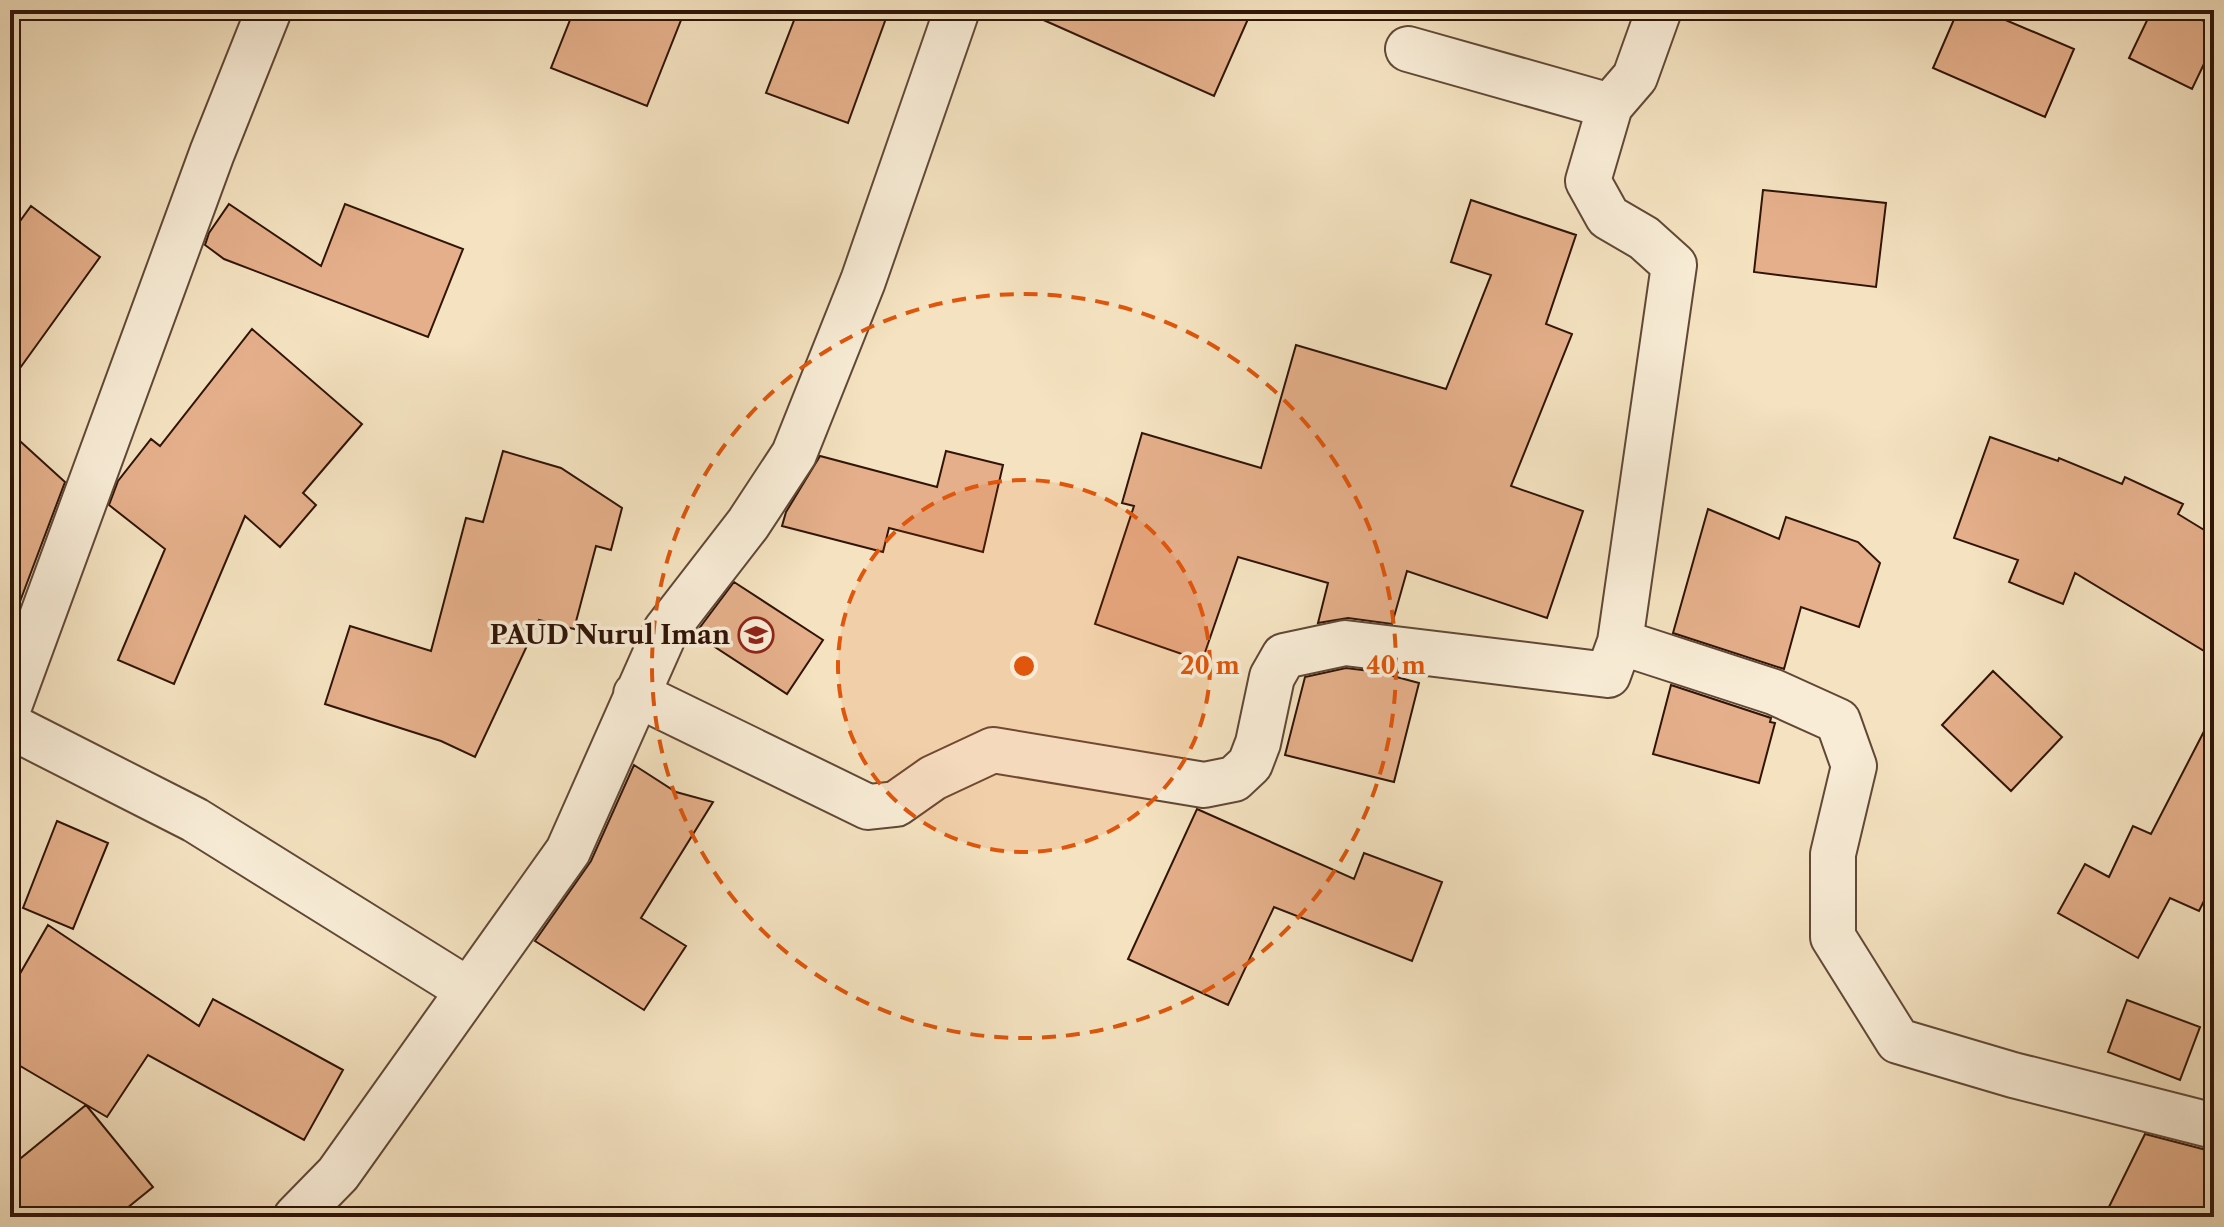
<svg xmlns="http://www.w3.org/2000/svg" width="2224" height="1227" font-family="'Libre Caslon Text',serif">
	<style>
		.building { fill: #e4af8a; stroke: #301408; stroke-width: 2 }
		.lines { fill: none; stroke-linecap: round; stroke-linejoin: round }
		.street-casing { stroke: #614836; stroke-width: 48 }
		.street { stroke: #f8ecd6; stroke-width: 44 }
		.ring { fill: none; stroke: #df560c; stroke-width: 4; stroke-dasharray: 14 10 }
		.labels { text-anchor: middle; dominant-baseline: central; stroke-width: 7; stroke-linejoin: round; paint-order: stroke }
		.poi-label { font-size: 26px; font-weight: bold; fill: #301408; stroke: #f8ecd6; text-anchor: end }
		.centre { fill: #df560c; stroke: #f8ecd6; stroke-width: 4 }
		.ring-label { font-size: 24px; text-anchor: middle; font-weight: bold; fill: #df560c; stroke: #f8ecd6; stroke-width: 7; stroke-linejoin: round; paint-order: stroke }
	</style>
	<rect width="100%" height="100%" fill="#f4e2c0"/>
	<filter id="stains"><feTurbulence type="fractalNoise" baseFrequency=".0025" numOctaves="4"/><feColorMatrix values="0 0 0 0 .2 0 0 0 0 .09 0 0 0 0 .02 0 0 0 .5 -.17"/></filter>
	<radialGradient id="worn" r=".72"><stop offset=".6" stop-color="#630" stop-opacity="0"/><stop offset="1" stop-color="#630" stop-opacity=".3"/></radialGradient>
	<!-- building -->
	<path class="building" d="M 574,10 L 685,10 L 647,106 L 551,68 Z
		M 798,10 L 889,10 L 848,123 L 766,93 Z
		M 1021,10 L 1252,10 L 1214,96 Z
		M 1958,10 L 1982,10 L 2074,49 L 2045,117 L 1933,68 Z
		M 2152,10 L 2182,10 L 2214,26 L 2214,43 L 2192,89 L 2129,58 Z
		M 1763,190 L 1886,203 L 1876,287 L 1754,272 Z
		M 1471,200 L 1576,235 L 1546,324 L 1572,334 L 1511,486 L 1583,511 L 1547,618 L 1407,571 L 1392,624 L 1348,618 L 1318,623 L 1328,583 L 1238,557 L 1202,661 L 1095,624 L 1134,506 L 1122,503 L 1142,433 L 1261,468 L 1296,345 L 1446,389 L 1491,275 L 1451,262 Z
		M 229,204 L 321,266 L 345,204 L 463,249 L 428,337 L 224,259 L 205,245 L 209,233 Z
		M 31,206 L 100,257 L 10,382 L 10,235 Z
		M 252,329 L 362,424 L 303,493 L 316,505 L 280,547 L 245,516 L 174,684 L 118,660 L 165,549 L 109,505 L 118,481 L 151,439 L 160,446 Z
		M 10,432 L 65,482 L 10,628 Z
		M 1990,437 L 2058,461 L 2059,458 L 2122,484 L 2125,477 L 2183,504 L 2178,514 L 2214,536 L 2214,657 L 2075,573 L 2063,604 L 2009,582 L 2018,560 L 1954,538 Z
		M 503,451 L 561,468 L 622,508 L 611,550 L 596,546 L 574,629 L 539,620 L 475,757 L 441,741 L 325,704 L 350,626 L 431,651 L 466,518 L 483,522 Z
		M 946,451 L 1003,465 L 983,552 L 889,528 L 883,552 L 782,526 L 786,512 L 820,456 L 937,487 Z
		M 1708,509 L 1779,539 L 1786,517 L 1858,542 L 1880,563 L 1859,627 L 1801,607 L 1784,669 L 1673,633 Z
		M 734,582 L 823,640 L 787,694 L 695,634 Z
		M 1346,668 L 1378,672 L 1419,683 L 1394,782 L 1285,755 L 1305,677 Z
		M 1993,671 L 2062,737 L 2011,791 L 1942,725 Z
		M 1671,685 L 1771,718 L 1770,722 L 1775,723 L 1759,783 L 1653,754 Z
		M 2214,712 L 2214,881 L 2199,911 L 2170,898 L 2138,958 L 2058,913 L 2085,864 L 2109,877 L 2133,826 L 2151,834 Z
		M 634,765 L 676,792 L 713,802 L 641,918 L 686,946 L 644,1010 L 535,941 L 591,861 Z
		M 1197,809 L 1354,879 L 1364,853 L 1442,882 L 1412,961 L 1274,907 L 1228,1005 L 1128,959 Z
		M 57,821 L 108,843 L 73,929 L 23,908 Z
		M 48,925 L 199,1026 L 213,999 L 343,1070 L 304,1140 L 148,1055 L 107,1117 L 10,1060 L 10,991 Z
		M 2127,1000 L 2200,1027 L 2180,1080 L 2108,1052 Z
		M 86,1105 L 153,1187 L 116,1217 L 10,1217 L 10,1167 Z
		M 2145,1134 L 2214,1152 L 2214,1217 L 2104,1217 Z"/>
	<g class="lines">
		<defs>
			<path id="street" d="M 1408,49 L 1610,106
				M 1620,642 L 1774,692 L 1838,721 L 1854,766 L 1833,854 L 1833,937 L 1898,1041 L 2013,1075 L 2214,1126
				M 636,694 L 868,807 L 896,804 L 933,778 L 993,750 L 1204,785 L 1234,779 L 1250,764 L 1258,743 L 1272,677 L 1284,656 L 1345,643 L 1608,675 L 1620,642 L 1674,265 L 1644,238 L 1608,217 L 1588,181 L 1610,106 L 1635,77 L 1659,10
				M 10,704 L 212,153 L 269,10
				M 10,726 L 195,820 L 468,990
				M 296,1217 L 338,1174 L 568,851 L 666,630 L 748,524 L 794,454 L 863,281 L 957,10"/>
		</defs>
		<!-- street casing -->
		<use href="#street" class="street-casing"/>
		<!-- street -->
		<use href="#street" class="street"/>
	</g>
	<!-- distance rings -->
	<circle cx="1024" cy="666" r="186" fill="#df560c" fill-opacity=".12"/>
	<g class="ring">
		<circle cx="1024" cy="666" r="186"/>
		<circle cx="1024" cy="666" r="372"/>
	</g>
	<!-- icons -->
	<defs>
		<symbol id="school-ring" viewBox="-11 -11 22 22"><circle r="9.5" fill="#f8ecd6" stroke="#8f2418" stroke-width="1.5"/><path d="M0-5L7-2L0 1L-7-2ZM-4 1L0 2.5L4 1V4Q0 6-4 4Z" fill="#8f2418"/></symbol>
	</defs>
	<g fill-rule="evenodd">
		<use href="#school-ring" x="736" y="615" width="40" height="40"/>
	</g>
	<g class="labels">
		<!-- poi labels -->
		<g class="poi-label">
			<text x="730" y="635">PAUD Nurul Iman</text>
		</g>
	</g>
	<circle cx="1024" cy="666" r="12" class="centre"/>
	<g class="ring-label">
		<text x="1210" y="674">20 m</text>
		<text x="1396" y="674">40 m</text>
	</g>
	<!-- margin -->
	<rect width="2224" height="1227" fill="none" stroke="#f4e2c0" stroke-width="40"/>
	<rect x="12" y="12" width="2200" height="1203" fill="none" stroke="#301408" stroke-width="4"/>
	<rect x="20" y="20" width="2184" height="1187" fill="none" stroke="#301408" stroke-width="2"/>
	<rect width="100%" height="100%" filter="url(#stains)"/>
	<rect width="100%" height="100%" fill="url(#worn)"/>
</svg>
